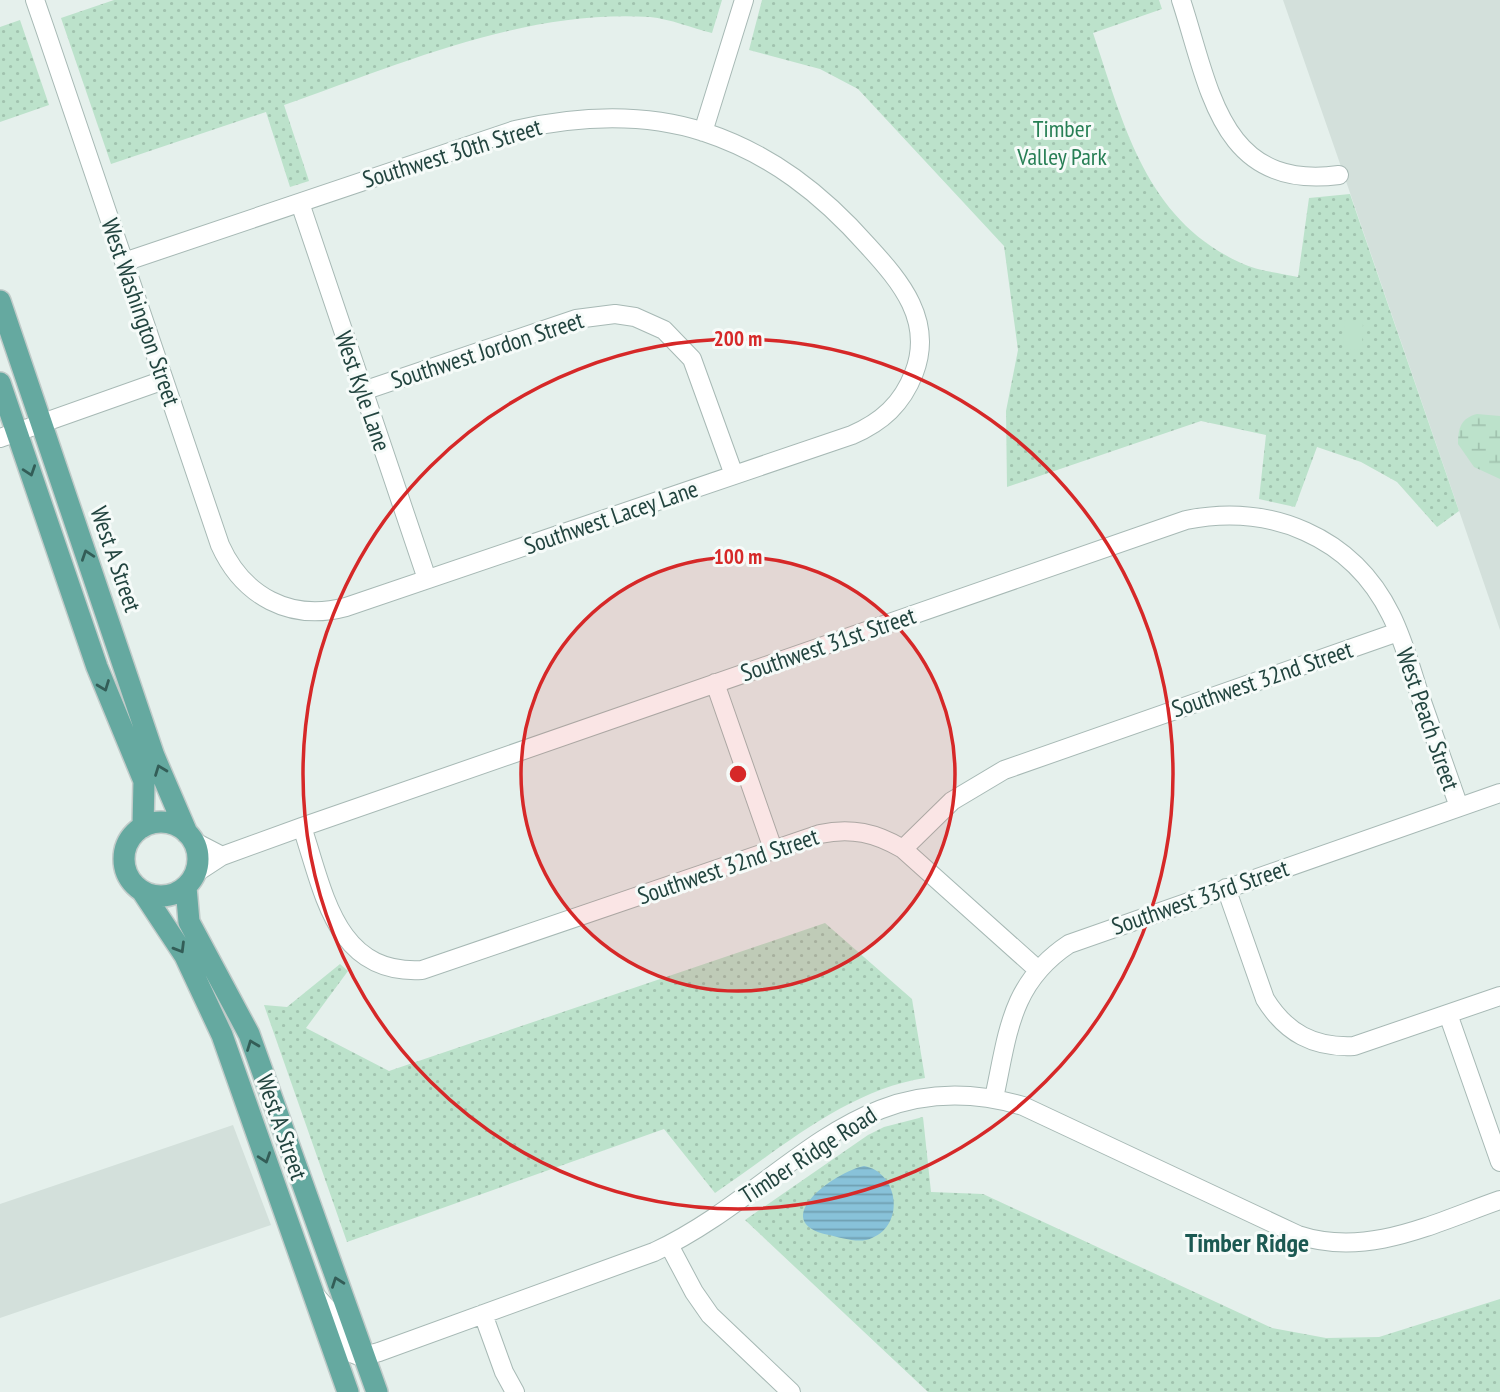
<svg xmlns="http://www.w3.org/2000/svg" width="1500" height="1392" font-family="'PT Sans Narrow',sans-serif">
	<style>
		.built { fill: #d3e0db }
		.wetland { fill: url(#wetland-marsh) }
		.park { fill: url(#park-dots) }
		.garden { fill: #bce2cb }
		.water { fill: url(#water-rules) }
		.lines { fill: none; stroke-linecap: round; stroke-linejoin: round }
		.minor-casing { stroke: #a7b9b5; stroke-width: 20 }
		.major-casing { stroke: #c1cbc9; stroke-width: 24 }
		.minor { stroke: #fff; stroke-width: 18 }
		.major { stroke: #65a9a0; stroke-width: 21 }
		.oneway { stroke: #335d57 }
		.ring { fill: none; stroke: #d62828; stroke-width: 3.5 }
		.labels { text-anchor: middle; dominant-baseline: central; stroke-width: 6; stroke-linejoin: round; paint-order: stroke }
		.park-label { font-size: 24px; fill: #277f55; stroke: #f6fbf9 }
		.street-label { font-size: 24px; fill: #22443f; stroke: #f6fbf9 }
		.neighbourhood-label { font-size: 26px; font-weight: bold; fill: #1b5952; stroke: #f6fbf9 }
		.centre { fill: #d62828; stroke: #f6fbf9; stroke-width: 3.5 }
		.ring-label { font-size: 21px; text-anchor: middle; font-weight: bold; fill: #d62828; stroke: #f6fbf9; stroke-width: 6; stroke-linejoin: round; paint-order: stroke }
	</style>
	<defs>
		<pattern id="wetland-marsh" width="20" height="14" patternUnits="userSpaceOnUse" patternTransform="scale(1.75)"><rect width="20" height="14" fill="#bce2cb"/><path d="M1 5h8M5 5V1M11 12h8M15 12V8" fill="none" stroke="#a1c3af"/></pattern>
		<pattern id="park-dots" width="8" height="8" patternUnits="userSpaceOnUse" patternTransform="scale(1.75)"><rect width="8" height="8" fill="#bce2cb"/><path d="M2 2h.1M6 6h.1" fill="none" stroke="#a1c3af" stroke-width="1.8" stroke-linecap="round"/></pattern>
		<pattern id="water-rules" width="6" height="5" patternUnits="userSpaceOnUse" patternTransform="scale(1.75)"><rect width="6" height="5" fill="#88c2d9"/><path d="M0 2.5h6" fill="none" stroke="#6f9fb1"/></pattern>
	</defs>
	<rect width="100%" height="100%" fill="#e5f0ec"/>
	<!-- built -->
	<path class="built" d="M 1283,0 L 1500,0 L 1500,630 L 1337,155 Z
		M 233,1125 L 271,1225 L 0,1318 L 0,1204 Z"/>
	<!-- wetland -->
	<path class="wetland" d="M 1477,414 L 1500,416 L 1500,479 L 1474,467 L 1458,444 C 1458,428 1461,418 1477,414 Z"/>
	<!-- park -->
	<path class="park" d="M 114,0 L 722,0 L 712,33 C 692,28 670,19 650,17 C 524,9 401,64 284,105 L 309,181 L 290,187 L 266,112 L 111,164 L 61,18 Z
		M 762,0 L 1159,0 L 1162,9 L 1093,33 C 1124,125 1145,219 1241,263 C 1258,271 1280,273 1298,277 L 1309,198 L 1350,194 L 1459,511 L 1437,527 L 1397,482 L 1361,462 L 1317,447 L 1295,507 L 1259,499 L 1266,435 L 1201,421 L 1007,487 L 1006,411 L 1018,350 L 1004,246 L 858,89 L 820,69 L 749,50 Z
		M 20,20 L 49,105 L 0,122 L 0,27 Z
		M 825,923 L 912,999 L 925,1078 C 846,1090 779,1150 715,1193 L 664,1129 L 347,1242 L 264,1005 L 287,1007 L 340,964 L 348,971 L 306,1028 L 389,1071 Z
		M 923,1117 L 931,1192 L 983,1194 L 1272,1328 L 1326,1338 L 1379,1337 L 1500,1299 L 1500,1392 L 928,1392 L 745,1220 L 868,1135 L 884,1127 Z"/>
	<!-- garden -->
	<path class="garden" d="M 1345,320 L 1363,321 L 1362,350 L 1343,349 Z"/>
	<!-- water -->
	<path class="water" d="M 864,1166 C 898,1172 906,1224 872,1238 C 860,1244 842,1238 829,1235 C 766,1222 834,1172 864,1166 Z"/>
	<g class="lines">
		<defs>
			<path id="minor" d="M 35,0 C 98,181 158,363 220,545 C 243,596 290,622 346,607 L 852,435 C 882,422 902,404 914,373 C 934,321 901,282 868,246 C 822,194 771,154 704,132 C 642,112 577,116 515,130 L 124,262
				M 1181,0 C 1210,88 1220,191 1339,175
				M 703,132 L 744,0
				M 300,203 L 427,579
				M 363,391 L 576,319 L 615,314 L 635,317 L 664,330 L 692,359 L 734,475
				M 0,438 L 164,380
				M 715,683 L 773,849
				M 302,827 C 324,892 335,975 422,970 L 820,834 C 851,827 876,833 903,849 L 952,801 L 1004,770 L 1398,632
				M 193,841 L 222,856
				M 903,849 L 1037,969
				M 196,873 L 222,856 L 302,827 L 1186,520 C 1270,503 1352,536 1391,615 C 1404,641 1411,669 1420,696 C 1433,733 1446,770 1459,807
				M 1226,888 L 1265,999 C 1286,1033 1314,1048 1354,1046 L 1500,996
				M 1448,1014 L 1500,1162
				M 994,1098 C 1008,1034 1010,983 1069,944 L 1500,793
				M 669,1245 L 694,1292 L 710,1315 L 791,1392
				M 317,1297 L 339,1322 L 351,1353 L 361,1357 L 379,1352 L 654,1252 C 787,1190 858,1057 1023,1106 L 1298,1235 C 1368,1258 1434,1223 1500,1200
				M 483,1314 L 504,1372 L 515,1392"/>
			<path id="major" d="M 0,301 L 154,756 L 187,833
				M 0,383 L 97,667 L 144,781 L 143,827
				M124 859a37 37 0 1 1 74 0a37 37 0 1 1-74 0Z
				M 186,887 L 189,922 L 249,1034 L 377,1392
				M 142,891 L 185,956 L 222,1035 L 348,1392"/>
		</defs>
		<!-- minor casing -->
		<use href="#minor" class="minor-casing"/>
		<!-- major casing -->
		<use href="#major" class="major-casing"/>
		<!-- minor -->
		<use href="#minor" class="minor"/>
		<!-- major -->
		<use href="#major" class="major"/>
	</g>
	<!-- one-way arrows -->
	<defs><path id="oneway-chevron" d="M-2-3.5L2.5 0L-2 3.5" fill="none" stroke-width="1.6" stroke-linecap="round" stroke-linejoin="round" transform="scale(1.75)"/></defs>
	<g class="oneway">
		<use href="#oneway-chevron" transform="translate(30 471) rotate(71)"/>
		<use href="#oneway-chevron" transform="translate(87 555) rotate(-109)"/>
		<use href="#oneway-chevron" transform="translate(104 686) rotate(69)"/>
		<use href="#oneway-chevron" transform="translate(160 770) rotate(-111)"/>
		<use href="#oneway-chevron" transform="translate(180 948) rotate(59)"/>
		<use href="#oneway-chevron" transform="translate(252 1045) rotate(-111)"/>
		<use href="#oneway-chevron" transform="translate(265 1158) rotate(71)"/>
		<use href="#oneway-chevron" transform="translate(337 1282) rotate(-110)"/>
	</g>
	<!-- distance rings -->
	<circle cx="738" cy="774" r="217" fill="#d62828" fill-opacity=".12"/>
	<g class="ring">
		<circle cx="738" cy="774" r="217"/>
		<circle cx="738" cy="774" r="435"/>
	</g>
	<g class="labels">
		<!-- park labels -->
		<g class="park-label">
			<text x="1062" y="128">Timber<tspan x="1062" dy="28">Valley Park</tspan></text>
		</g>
		<!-- street labels -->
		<g class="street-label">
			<text transform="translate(452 153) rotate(-17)">Southwest 30th Street</text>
			<text transform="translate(141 312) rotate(71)">West Washington Street</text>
			<text transform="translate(487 350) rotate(-18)">Southwest Jordon Street</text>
			<text transform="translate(363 391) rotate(71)">West Kyle Lane</text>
			<text transform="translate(611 517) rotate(-19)">Southwest Lacey Lane</text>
			<text transform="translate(116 559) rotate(71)">West A Street</text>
			<text transform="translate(828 644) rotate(-19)">Southwest 31st Street</text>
			<text transform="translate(1262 679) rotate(-19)">Southwest 32nd Street</text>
			<text transform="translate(1428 719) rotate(71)">West Peach Street</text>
			<text transform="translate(728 866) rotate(-19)">Southwest 32nd Street</text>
			<text transform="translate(1200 897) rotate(-19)">Southwest 33rd Street</text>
			<text transform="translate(282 1127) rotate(71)">West A Street</text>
			<text transform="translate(808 1155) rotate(-33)">Timber Ridge Road</text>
		</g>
		<!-- neighbourhood labels -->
		<g class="neighbourhood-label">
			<text x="1247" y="1242">Timber Ridge</text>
		</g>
	</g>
	<circle cx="738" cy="774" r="10" class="centre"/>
	<g class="ring-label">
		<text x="738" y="346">200 m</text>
		<text x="738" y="564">100 m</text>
	</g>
</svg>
